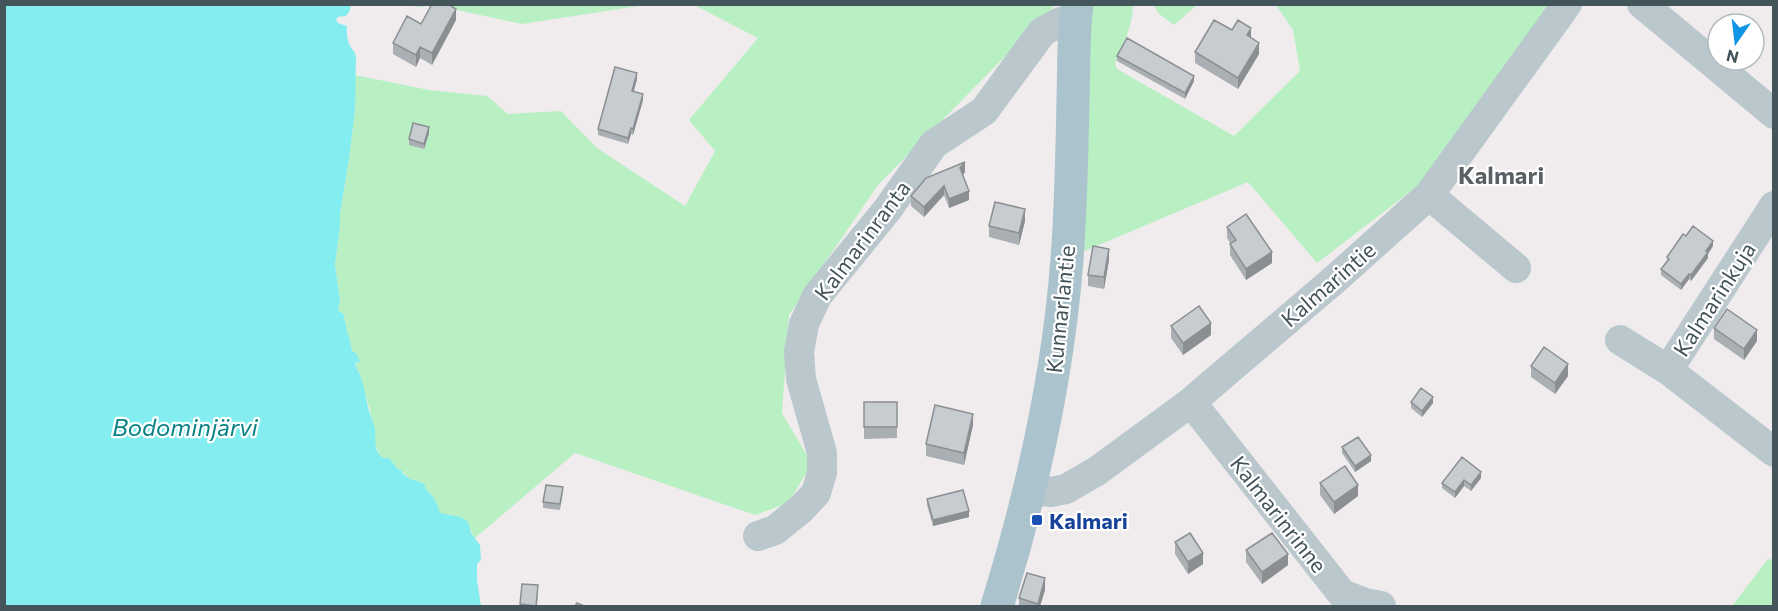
<svg xmlns="http://www.w3.org/2000/svg" width="1778" height="611" font-family="Commissioner,sans-serif">
	<style>
		.green { fill: #b8f0c3 }
		.water { fill: #83edef }
		.lines { fill: none; stroke-linecap: round; stroke-linejoin: round }
		.minor { stroke: #bac8cd; stroke-width: 30 }
		.major { stroke: #abc3cd; stroke-width: 33 }
		.wall { fill: #aaafb3 }
		.shaded-wall { fill: #8b8f92 }
		.building { fill: #c6ccd0; stroke: #8b8f92; stroke-width: 1.5 }
		.transit-dot { fill: #1a4fb4; stroke: #fff; stroke-width: 2 }
		.labels { text-anchor: middle; dominant-baseline: central; stroke-width: 4.5; stroke-linejoin: round; paint-order: stroke }
		.street-label { font-size: 22px; fill: #44545b; stroke: #fff }
		.transit-label { font-size: 22px; font-weight: bold; fill: #164399; stroke: #fff; text-anchor: start }
		.neighbourhood-label { font-size: 24px; font-weight: bold; fill: #595f62; stroke: #fff }
		.water-label { font-size: 24px; font-style: italic; fill: #098285; stroke: #fff }
	</style>
	<rect width="100%" height="100%" fill="#f0eced"/>
	<!-- green -->
	<path class="green" d="M 413,5 L 645,5 L 522,24 L 434,5 L 418,7 Z
		M 694,5 L 1053,5 L 1052,9 L 878,185 L 789,315 L 782,413 L 812,464 L 788,503 L 755,515 L 575,453 L 475,538 C 471,533 471,529 468,525 C 461,515 450,515 439,513 C 437,502 433,496 425,488 L 425,485 L 421,482 L 410,479 L 389,460 L 381,457 L 378,451 L 375,444 L 375,429 L 365,392 L 359,371 L 355,365 L 359,362 L 357,354 L 352,351 C 350,338 345,328 344,315 L 338,311 L 340,300 L 335,265 L 340,225 L 340,214 L 349,159 L 355,110 L 355,75 L 429,90 L 487,96 L 508,114 L 561,111 L 597,148 L 685,206 L 715,151 L 689,120 L 758,38 Z
		M 1085,5 L 1133,5 C 1133,25 1123,45 1115,64 L 1117,69 L 1234,136 L 1300,71 L 1293,30 L 1276,5 L 1557,5 L 1440,169 L 1317,263 L 1248,182 L 1075,255 Z
		M 1154,5 L 1197,5 L 1174,25 L 1158,13 Z
		M 1768,559 L 1773,560 L 1773,606 L 1732,606 Z"/>
	<!-- water -->
	<path class="water" d="M 4,5 L 351,5 L 349,12 L 346,16 L 338,17 L 336,20 L 338,23 L 347,26 C 346,34 348,47 354,51 L 356,57 L 355,110 L 349,159 L 340,214 L 340,225 L 335,265 L 340,300 L 338,310 L 344,315 C 345,327 350,338 352,351 L 357,354 L 360,362 L 356,363 L 355,365 C 364,379 365,395 369,411 C 371,416 374,423 375,429 C 376,437 373,449 381,456 C 384,459 386,458 389,458 L 397,468 L 402,471 L 402,473 L 410,479 L 421,482 L 425,485 L 425,488 C 433,496 437,502 440,513 L 461,517 L 468,522 L 471,533 L 480,545 L 481,560 L 477,564 L 477,580 L 481,606 L 5,606 Z"/>
	<g class="lines">
		<!-- minor -->
		<path class="minor" d="M 1642,4 L 1774,114
			M 1429,195 L 1516,268
			M 1774,206 L 1668,370 L 1774,452
			M 1620,340 L 1668,370
			M 1191,402 L 1342,594 L 1365,603 L 1381,606
			M 1030,490 L 1051,492 L 1066,489 L 1097,471 L 1191,402 L 1334,280 L 1429,195 L 1567,4
			M 758,536 L 775,530 L 801,509 L 816,493 L 822,473 L 822,453 L 801,379 L 799,352 L 804,324 L 817,296 L 887,210 L 934,144 L 984,111 L 1042,32 L 1060,22 L 1075,20"/>
		<!-- major -->
		<path class="major" d="M 997,606 C 1032,493 1058,378 1067,259 C 1071,206 1072,153 1073,100 C 1074,68 1073,36 1077,4"/>
	</g>
	<!-- wall -->
	<path class="wall" d="M 456,20 L 432,65 L 420,58 L 416,67 L 393,54 L 393,43 L 421,24 Z
		M 1232,30 L 1251,38 L 1259,54 L 1238,89 L 1195,63 L 1195,52 Z
		M 1117,56 L 1194,81 L 1185,99 L 1117,61 Z
		M 1773,78 L 1773,91 L 1772,90 L 1772,79 Z
		M 637,79 L 634,91 L 643,100 L 633,135 L 631,134 L 628,144 L 598,135 L 598,129 Z
		M 429,133 L 424,149 L 409,145 L 409,139 Z
		M 965,172 L 963,175 L 969,200 L 949,208 L 944,195 L 924,217 L 911,206 L 911,196 Z
		M 1025,221 L 1019,245 L 989,237 L 989,226 Z
		M 1227,227 L 1272,263 L 1246,280 L 1230,255 L 1230,243 L 1227,238 Z
		M 1713,246 L 1708,254 L 1708,258 L 1691,281 L 1689,279 L 1681,290 L 1661,275 L 1661,269 L 1667,262 L 1667,257 Z
		M 1109,260 L 1104,289 L 1088,286 L 1088,275 Z
		M 1171,326 L 1211,335 L 1183,355 L 1171,338 Z
		M 1714,328 L 1757,341 L 1744,360 L 1714,339 Z
		M 1531,366 L 1568,376 L 1555,394 L 1531,377 Z
		M 864,402 L 897,402 L 897,438 L 864,439 Z
		M 1411,402 L 1433,403 L 1422,417 L 1411,408 Z
		M 973,425 L 964,465 L 926,456 L 926,444 Z
		M 1342,447 L 1371,461 L 1355,472 L 1342,453 Z
		M 1481,478 L 1471,491 L 1464,486 L 1455,498 L 1442,488 L 1442,483 Z
		M 1320,483 L 1358,496 L 1334,514 L 1320,495 Z
		M 563,493 L 560,510 L 543,508 L 543,502 Z
		M 927,499 L 969,517 L 933,526 L 927,505 Z
		M 1175,542 L 1203,564 L 1188,574 L 1175,554 Z
		M 1246,550 L 1288,565 L 1262,584 L 1246,562 Z
		M 1045,590 L 1040,606 L 1019,606 L 1019,598 Z
		M 538,591 L 537,606 L 520,606 L 520,604 Z"/>
	<!-- shaded-wall -->
	<path class="shaded-wall" d="M 456,9 L 456,20 L 432,65 L 432,53 Z
		M 1251,28 L 1251,39 L 1247,35 Z
		M 1259,43 L 1259,54 L 1238,89 L 1238,78 Z
		M 420,47 L 420,58 L 416,67 L 416,55 Z
		M 637,73 L 637,79 L 632,97 L 632,91 Z
		M 1194,76 L 1194,81 L 1185,99 L 1185,93 Z
		M 643,94 L 643,100 L 633,135 L 633,129 Z
		M 429,127 L 429,133 L 424,149 L 424,144 Z
		M 631,128 L 631,134 L 628,144 L 628,138 Z
		M 965,162 L 965,172 L 960,178 L 960,168 Z
		M 944,186 L 944,195 L 924,217 L 924,207 Z
		M 969,191 L 969,200 L 949,208 L 949,199 Z
		M 1025,209 L 1025,221 L 1019,245 L 1019,233 Z
		M 1713,241 L 1713,246 L 1708,254 L 1708,258 L 1691,281 L 1691,275 L 1706,251 Z
		M 1109,249 L 1109,260 L 1104,289 L 1104,277 Z
		M 1272,252 L 1272,263 L 1246,280 L 1246,269 Z
		M 1689,274 L 1689,279 L 1681,290 L 1681,284 Z
		M 1211,323 L 1211,335 L 1183,355 L 1183,343 Z
		M 1757,330 L 1757,341 L 1744,360 L 1744,349 Z
		M 1568,364 L 1568,376 L 1555,394 L 1555,383 Z
		M 1433,397 L 1433,403 L 1422,417 L 1422,411 Z
		M 973,414 L 973,425 L 964,465 L 964,453 Z
		M 1371,455 L 1371,461 L 1355,472 L 1355,466 Z
		M 1481,472 L 1481,478 L 1471,491 L 1471,485 Z
		M 1464,480 L 1464,486 L 1455,498 L 1455,492 Z
		M 1358,485 L 1358,496 L 1334,514 L 1334,502 Z
		M 969,511 L 969,517 L 933,526 L 933,520 Z
		M 1203,553 L 1203,564 L 1188,574 L 1188,562 Z
		M 1288,554 L 1288,565 L 1262,584 L 1262,572 Z
		M 1045,578 L 1045,590 L 1040,606 L 1038,606 Z"/>
	<!-- building -->
	<path class="building" d="M 432,4 L 448,4 L 456,9 L 432,53 L 420,47 L 416,55 L 393,43 L 407,16 L 421,24 Z
		M 1214,20 L 1232,30 L 1238,20 L 1251,28 L 1247,35 L 1259,43 L 1238,78 L 1195,52 Z
		M 1127,38 L 1194,76 L 1185,93 L 1117,56 Z
		M 615,67 L 637,73 L 632,91 L 643,94 L 633,129 L 631,128 L 628,138 L 598,129 Z
		M 413,123 L 429,127 L 424,144 L 409,139 Z
		M 965,162 L 960,168 L 969,191 L 949,199 L 944,186 L 924,207 L 911,196 L 926,178 Z
		M 995,202 L 1025,209 L 1019,233 L 989,226 Z
		M 1246,214 L 1272,252 L 1246,269 L 1230,244 L 1236,240 L 1227,227 Z
		M 1693,226 L 1713,241 L 1706,251 L 1708,252 L 1691,275 L 1689,274 L 1681,284 L 1661,269 L 1669,259 L 1667,257 L 1683,234 L 1686,236 Z
		M 1093,246 L 1109,249 L 1104,277 L 1088,275 Z
		M 1199,306 L 1211,323 L 1183,343 L 1171,326 Z
		M 1727,309 L 1757,330 L 1744,349 L 1714,328 Z
		M 1544,347 L 1568,364 L 1555,383 L 1531,366 Z
		M 1421,388 L 1433,397 L 1422,411 L 1411,402 Z
		M 864,402 L 897,402 L 897,427 L 864,427 Z
		M 935,405 L 973,414 L 964,453 L 926,444 Z
		M 1358,437 L 1371,455 L 1355,466 L 1342,447 Z
		M 1462,457 L 1481,472 L 1471,485 L 1464,480 L 1455,492 L 1442,483 Z
		M 1345,466 L 1358,485 L 1334,502 L 1320,483 Z
		M 546,485 L 563,487 L 560,504 L 543,502 Z
		M 963,490 L 969,511 L 933,520 L 927,499 Z
		M 1190,533 L 1203,553 L 1188,562 L 1175,542 Z
		M 1272,533 L 1288,554 L 1262,572 L 1246,550 Z
		M 1027,573 L 1045,578 L 1038,604 L 1019,598 Z
		M 522,584 L 538,585 L 536,606 L 520,604 Z
		M 577,603 L 584,606 L 575,606 Z"/>
	<!-- markers -->
	<rect class="transit-dot" x="1031" y="514" width="12" height="12" rx="3"/>
	<g class="labels">
		<!-- street labels -->
		<g class="street-label">
			<text transform="translate(862 240) rotate(-53)">Kalmarinranta</text>
			<text transform="translate(1328 284) rotate(-41)">Kalmarintie</text>
			<text transform="translate(1714 299) rotate(-57)">Kalmarinkuja</text>
			<text transform="translate(1060 309) rotate(-84)">Kunnarlantie</text>
			<text transform="translate(1279 514) rotate(52)">Kalmarinrinne</text>
		</g>
		<!-- transit labels -->
		<g class="transit-label">
			<text x="1049" y="520">Kalmari</text>
		</g>
		<!-- neighbourhood labels -->
		<g class="neighbourhood-label">
			<text x="1501" y="174">Kalmari</text>
		</g>
		<!-- water labels -->
		<g class="water-label">
			<text x="185" y="426">Bodominjärvi</text>
		</g>
	</g>
	<!-- border -->
	<rect width="1778" height="611" fill="none" stroke="#44545b" stroke-width="12"/>
	<!-- north arrow -->
	<g transform="translate(1736 42) rotate(194)"><circle r="28" fill="#ffffff" stroke="#b4bbbd" stroke-width="1.5"/>
	<path d="M0-4.5L10 22L0 15L-10 22Z" fill="#1195e5"/>
	<text y="-9" font-size="16" font-weight="bold" text-anchor="middle" fill="#44545b">N</text>
	</g>
</svg>
